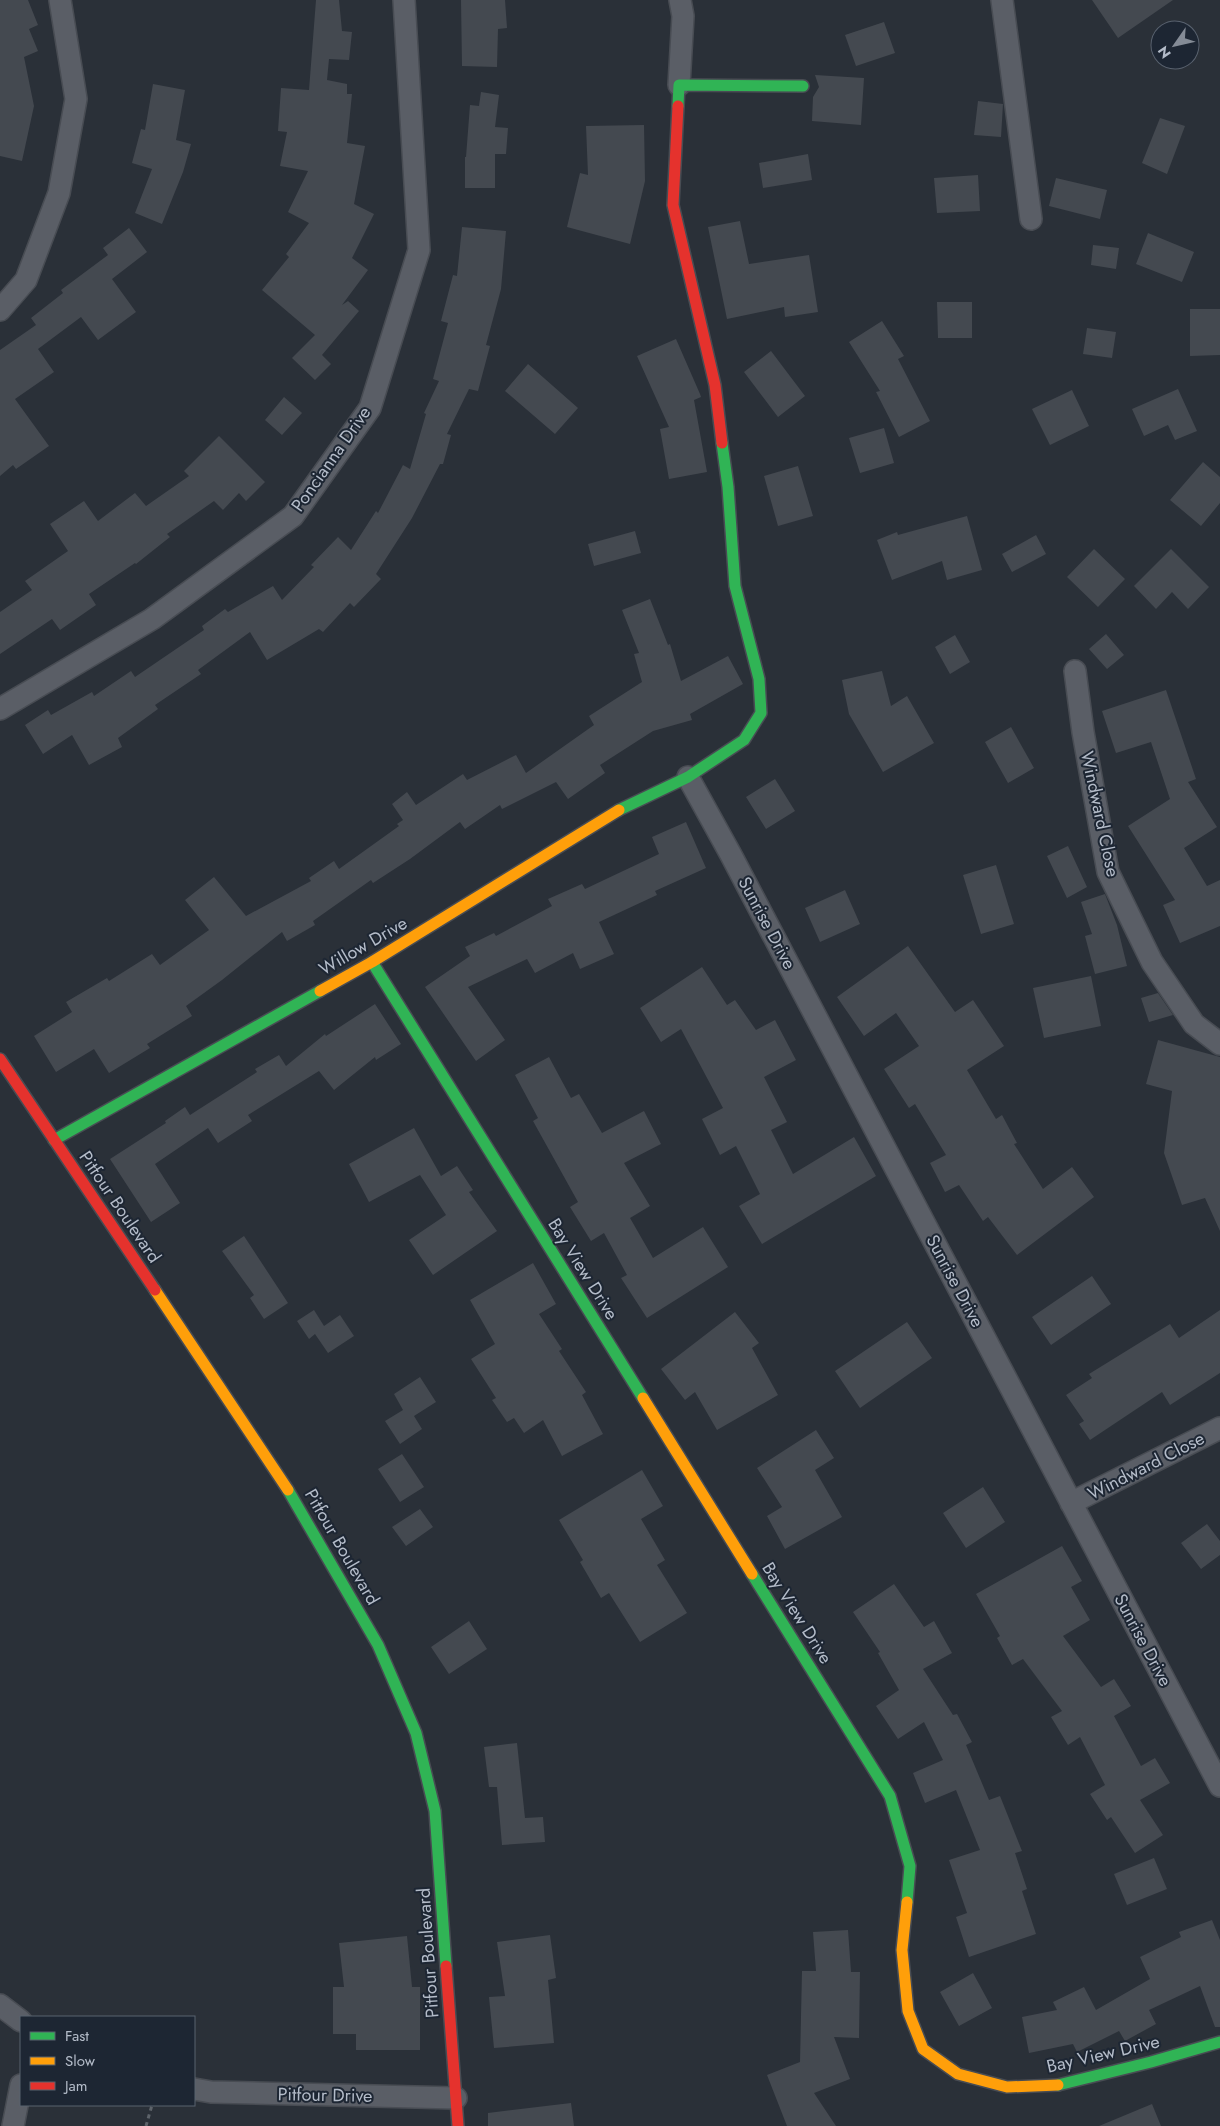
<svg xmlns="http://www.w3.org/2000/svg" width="1220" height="2126" font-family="Jost,sans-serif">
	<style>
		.building { fill: #444950 }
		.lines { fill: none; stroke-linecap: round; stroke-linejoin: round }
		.street-casing { stroke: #484c53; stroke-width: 24 }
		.fast-casing { stroke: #484c53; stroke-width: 14 }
		.slow-casing { stroke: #484c53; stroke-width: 14 }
		.jam-casing { stroke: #484c53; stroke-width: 14 }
		.path { stroke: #5d636a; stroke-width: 3; stroke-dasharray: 4 4; stroke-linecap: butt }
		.street { stroke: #5a5e66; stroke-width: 21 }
		.fast { stroke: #30b455; stroke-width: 11 }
		.slow { stroke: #ff9f0a; stroke-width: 11 }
		.jam { stroke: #e5322d; stroke-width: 11 }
		.labels { text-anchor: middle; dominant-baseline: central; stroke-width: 4; stroke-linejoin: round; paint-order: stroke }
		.street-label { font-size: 18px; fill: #b4bcc9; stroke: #1d2633 }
	</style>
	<rect width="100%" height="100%" fill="#2a3038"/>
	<!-- building -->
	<path class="building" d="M 0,0 L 28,0 L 38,25 L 29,29 L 38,51 L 24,57 L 34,106 L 22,161 L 0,156 Z
		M 316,0 L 339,0 L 342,31 L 352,32 L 349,60 L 329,59 L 327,80 L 347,84 L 347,94 L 352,94 L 347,143 L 365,146 L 354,204 L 374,214 L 352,258 L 368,270 L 342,305 L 348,301 L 359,311 L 322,355 L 331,364 L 315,380 L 292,358 L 315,335 L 262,290 L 289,257 L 286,254 L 309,223 L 288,212 L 308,171 L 280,166 L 287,132 L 278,131 L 281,88 L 309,90 Z
		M 461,0 L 505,0 L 507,28 L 498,29 L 497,67 L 462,66 Z
		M 1092,0 L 1173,0 L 1118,38 Z
		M 884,22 L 895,53 L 856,66 L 845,35 Z
		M 815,75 L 864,78 L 861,125 L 812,121 L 813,97 L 819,87 Z
		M 153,84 L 185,90 L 176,140 L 191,144 L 183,172 L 162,224 L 135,213 L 152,169 L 132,163 L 141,129 L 145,130 Z
		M 481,92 L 499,95 L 495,127 L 508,128 L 506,154 L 495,154 L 495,188 L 465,188 L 465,157 L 466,157 L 470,105 L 479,106 Z
		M 978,101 L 1003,104 L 1001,137 L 974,135 Z
		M 1160,118 L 1185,126 L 1167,174 L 1142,163 Z
		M 644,125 L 645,181 L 630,244 L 567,227 L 580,173 L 588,175 L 586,126 Z
		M 808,154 L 812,180 L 763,188 L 759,163 Z
		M 978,175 L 980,211 L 937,213 L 934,178 Z
		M 1056,178 L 1107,190 L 1100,219 L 1049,206 Z
		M 740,221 L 749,264 L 809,255 L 818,312 L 785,317 L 784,307 L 727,319 L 708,227 Z
		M 462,227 L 506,231 L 501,289 L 486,345 L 490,346 L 478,391 L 469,389 L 447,434 L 451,435 L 443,464 L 440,464 L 412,518 L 376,574 L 381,579 L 354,607 L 350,603 L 323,632 L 319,629 L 267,660 L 250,632 L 198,670 L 201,674 L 155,705 L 158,709 L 118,738 L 122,747 L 89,765 L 72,735 L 43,754 L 25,725 L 48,710 L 51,715 L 92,692 L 94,696 L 131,671 L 135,677 L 204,630 L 202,626 L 225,609 L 228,612 L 273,586 L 282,600 L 314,567 L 311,565 L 338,537 L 351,550 L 376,511 L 378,513 L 403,465 L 410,469 L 426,414 L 424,413 L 439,381 L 433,379 L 448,323 L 441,321 L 453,275 L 457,276 Z
		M 129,228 L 147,252 L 112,279 L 136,312 L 98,340 L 81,317 L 38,349 L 54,372 L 15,399 L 49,446 L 16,469 L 13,465 L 0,476 L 0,350 L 36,325 L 31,318 L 63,293 L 61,290 L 108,255 L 103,248 Z
		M 1148,233 L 1194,252 L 1182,282 L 1136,264 Z
		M 1093,245 L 1119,248 L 1116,269 L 1091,265 Z
		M 937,302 L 972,302 L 972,338 L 938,338 Z
		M 1190,309 L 1220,309 L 1220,355 L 1190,356 Z
		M 882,321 L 904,356 L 898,359 L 930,421 L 899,437 L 876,392 L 880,391 L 849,342 Z
		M 1087,328 L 1116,332 L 1112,358 L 1083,354 Z
		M 676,339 L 700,394 L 701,397 L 694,400 L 707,472 L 669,479 L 660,429 L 669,427 L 637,356 Z
		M 771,351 L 805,396 L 778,417 L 744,372 Z
		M 528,364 L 578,408 L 555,434 L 505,391 Z
		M 1178,389 L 1197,431 L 1175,440 L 1168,425 L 1144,436 L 1132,409 Z
		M 1072,390 L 1089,426 L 1050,445 L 1032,409 Z
		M 284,397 L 302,413 L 282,435 L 265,420 Z
		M 884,428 L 894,463 L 860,473 L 849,438 Z
		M 219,436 L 265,482 L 246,501 L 239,493 L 223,510 L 214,501 L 167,534 L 170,537 L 136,564 L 135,563 L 89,594 L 96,605 L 60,630 L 52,619 L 0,654 L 0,612 L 32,590 L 25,581 L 68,551 L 50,524 L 84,501 L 98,521 L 135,493 L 146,506 L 189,476 L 184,471 Z
		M 1203,462 L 1220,477 L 1220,503 L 1201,526 L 1170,500 Z
		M 798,466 L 813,516 L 778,526 L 764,476 Z
		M 967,516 L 982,570 L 947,580 L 942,561 L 892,580 L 877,540 L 897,532 L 898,535 Z
		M 635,531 L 641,553 L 594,566 L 588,544 Z
		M 1036,535 L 1046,554 L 1012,572 L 1002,554 Z
		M 1094,549 L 1125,579 L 1098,607 L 1067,577 Z
		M 1171,549 L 1209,587 L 1188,609 L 1172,592 L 1156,609 L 1134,586 Z
		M 650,599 L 668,645 L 670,644 L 681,681 L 728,656 L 743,684 L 690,714 L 692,720 L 653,731 L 600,765 L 605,773 L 568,799 L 556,782 L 502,809 L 500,805 L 465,829 L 460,822 L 410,859 L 373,883 L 371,880 L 313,921 L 315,925 L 287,941 L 282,932 L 222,980 L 186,1006 L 192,1016 L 147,1044 L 150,1048 L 109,1073 L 94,1049 L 56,1072 L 34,1036 L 72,1012 L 66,1002 L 107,978 L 109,981 L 152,954 L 160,965 L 209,930 L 185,900 L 214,877 L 246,916 L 311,881 L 309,878 L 334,861 L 339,869 L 399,826 L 397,824 L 403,820 L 392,804 L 407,792 L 416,805 L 463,774 L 467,780 L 516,755 L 526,773 L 594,725 L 589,716 L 642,682 L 634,654 L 639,653 L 622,610 Z
		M 1106,634 L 1124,655 L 1107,669 L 1089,649 Z
		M 955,635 L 970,662 L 950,674 L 935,647 Z
		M 882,671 L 891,706 L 907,696 L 934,743 L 883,772 L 849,714 L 842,680 Z
		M 1166,690 L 1196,779 L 1188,782 L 1217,827 L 1184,848 L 1207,886 L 1220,880 L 1220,926 L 1180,943 L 1163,905 L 1175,900 L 1128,826 L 1170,799 L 1151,742 L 1116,753 L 1102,711 Z
		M 1011,727 L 1034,768 L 1008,783 L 985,742 Z
		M 775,779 L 795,811 L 766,829 L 746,797 Z
		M 686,822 L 706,868 L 655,891 L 657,895 L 599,922 L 614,954 L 580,969 L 573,953 L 535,973 L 527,959 L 468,987 L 505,1040 L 476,1061 L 425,987 L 470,956 L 465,947 L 494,933 L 496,936 L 552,906 L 548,899 L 582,884 L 585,889 L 659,854 L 652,837 Z
		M 1068,846 L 1087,887 L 1067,898 L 1047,856 Z
		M 996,865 L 1014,924 L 981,934 L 963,875 Z
		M 845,890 L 860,924 L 820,942 L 805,908 Z
		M 1105,894 L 1117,925 L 1127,966 L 1095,974 L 1085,936 L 1092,934 L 1081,902 Z
		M 908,946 L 955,1012 L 973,1000 L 1004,1046 L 967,1070 L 996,1119 L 1002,1115 L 1017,1143 L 1014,1144 L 1043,1189 L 1072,1167 L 1094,1197 L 1017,1255 L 988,1217 L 983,1221 L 959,1185 L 945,1192 L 930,1163 L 946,1155 L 915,1104 L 909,1108 L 884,1069 L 919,1046 L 896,1013 L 864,1036 L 837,997 Z
		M 702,967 L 727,1005 L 735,1000 L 756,1030 L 775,1020 L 796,1060 L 764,1077 L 787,1122 L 771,1130 L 793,1174 L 854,1137 L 876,1176 L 762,1244 L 739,1206 L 760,1194 L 736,1146 L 720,1155 L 702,1119 L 723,1108 L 681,1029 L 661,1042 L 640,1008 Z
		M 1091,976 L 1101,1026 L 1044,1038 L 1033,988 Z
		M 1158,993 L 1173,1015 L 1149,1022 L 1141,998 Z
		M 375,1004 L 401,1044 L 376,1060 L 375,1057 L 334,1090 L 319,1071 L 248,1115 L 252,1121 L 218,1143 L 208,1128 L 155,1164 L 180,1203 L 151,1222 L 110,1159 L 166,1123 L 165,1121 L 185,1107 L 190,1115 L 257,1072 L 255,1069 L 279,1055 L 286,1066 L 325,1034 L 326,1036 Z
		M 1158,1040 L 1220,1057 L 1220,1231 L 1205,1198 L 1182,1205 L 1164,1153 L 1172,1091 L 1146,1084 Z
		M 549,1057 L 571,1098 L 579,1094 L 602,1133 L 644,1111 L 661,1144 L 624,1163 L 650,1206 L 630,1218 L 653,1258 L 703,1227 L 728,1267 L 647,1318 L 621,1278 L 627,1275 L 604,1233 L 591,1241 L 570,1207 L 578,1202 L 533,1121 L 538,1118 L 515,1075 Z
		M 414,1128 L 441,1176 L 457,1166 L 473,1190 L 469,1192 L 497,1231 L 433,1275 L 409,1240 L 446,1215 L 420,1175 L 369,1202 L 349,1164 Z
		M 244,1236 L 288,1303 L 264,1319 L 250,1298 L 254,1295 L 222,1251 Z
		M 533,1263 L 556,1304 L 539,1314 L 562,1349 L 559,1351 L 586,1392 L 582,1395 L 603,1434 L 562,1456 L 543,1420 L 524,1433 L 514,1418 L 507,1422 L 492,1400 L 496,1398 L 471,1359 L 495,1344 L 470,1300 Z
		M 1092,1276 L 1111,1304 L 1051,1345 L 1032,1317 Z
		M 314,1310 L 324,1326 L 340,1315 L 354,1336 L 328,1353 L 315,1334 L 309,1339 L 297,1321 Z
		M 1220,1310 L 1220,1373 L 1170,1405 L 1162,1392 L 1090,1440 L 1079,1424 L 1084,1421 L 1066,1395 L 1092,1378 L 1089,1374 L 1170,1324 L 1179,1338 Z
		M 735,1312 L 759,1343 L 752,1348 L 778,1395 L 717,1430 L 695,1392 L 685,1400 L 661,1369 Z
		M 907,1322 L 932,1358 L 860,1408 L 835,1371 Z
		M 420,1377 L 436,1402 L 414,1416 L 422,1429 L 400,1444 L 385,1421 L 403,1410 L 394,1394 Z
		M 816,1430 L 834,1458 L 815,1470 L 842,1517 L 785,1549 L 767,1516 L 782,1507 L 757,1468 Z
		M 402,1454 L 424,1487 L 400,1502 L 378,1469 Z
		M 642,1470 L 663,1506 L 641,1519 L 665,1560 L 657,1565 L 687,1613 L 640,1642 L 609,1593 L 601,1598 L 580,1562 L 583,1560 L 559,1520 Z
		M 983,1487 L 1005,1522 L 966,1548 L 943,1513 Z
		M 420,1509 L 433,1527 L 406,1546 L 392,1527 Z
		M 1207,1524 L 1220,1541 L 1220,1555 L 1201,1569 L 1181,1543 Z
		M 1062,1546 L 1082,1581 L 1071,1587 L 1090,1620 L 1063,1636 L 1101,1687 L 1114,1679 L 1131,1706 L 1114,1716 L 1141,1766 L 1155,1758 L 1170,1783 L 1140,1800 L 1163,1835 L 1135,1853 L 1111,1817 L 1107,1820 L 1090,1794 L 1105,1785 L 1080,1737 L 1068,1745 L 1051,1717 L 1062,1711 L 1023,1659 L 1012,1665 L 997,1638 L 1000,1636 L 976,1594 Z
		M 894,1584 L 924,1627 L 934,1621 L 952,1653 L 923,1669 L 953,1715 L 957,1714 L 972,1742 L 966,1745 L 989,1800 L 1000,1796 L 1022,1851 L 1015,1853 L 1027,1889 L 1022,1891 L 1036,1934 L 969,1957 L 956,1917 L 967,1913 L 949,1860 L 980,1850 L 956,1790 L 925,1803 L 913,1773 L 943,1760 L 924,1722 L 898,1739 L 876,1706 L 899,1690 L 878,1653 L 880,1652 L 853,1612 Z
		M 469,1621 L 487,1649 L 449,1674 L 431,1647 Z
		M 517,1743 L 525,1818 L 543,1817 L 545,1842 L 502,1845 L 497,1787 L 489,1787 L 484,1747 Z
		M 1154,1858 L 1167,1889 L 1127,1905 L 1114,1874 Z
		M 1212,1920 L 1220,1940 L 1220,2027 L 1215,2027 L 1200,1986 L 1149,2010 L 1156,2024 L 1125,2041 L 1119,2031 L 1077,2052 L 1073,2044 L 1029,2053 L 1022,2017 L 1057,2010 L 1053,2002 L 1084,1987 L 1096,2010 L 1150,1979 L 1140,1957 L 1181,1937 L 1179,1932 Z
		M 848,1930 L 851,1972 L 860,1972 L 859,2038 L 834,2037 L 850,2079 L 814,2093 L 836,2126 L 787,2126 L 767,2075 L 800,2062 L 802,1971 L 816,1971 L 813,1932 Z
		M 550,1935 L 556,1978 L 548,1980 L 554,2043 L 494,2048 L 489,1997 L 505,1996 L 497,1942 Z
		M 407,1936 L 412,1987 L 420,1987 L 420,2050 L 356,2050 L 356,2034 L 333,2034 L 333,1987 L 344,1987 L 339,1943 Z
		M 973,1973 L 992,2008 L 959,2026 L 940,1992 Z
		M 571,2103 L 574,2126 L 488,2126 L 488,2113 Z
		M 1152,2104 L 1161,2126 L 1099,2126 Z"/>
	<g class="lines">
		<defs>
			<path id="street" d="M 1002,0 L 1031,219
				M 679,85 L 683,16 L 680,0
				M 0,310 L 26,280 L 59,193 L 76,99 L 60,0
				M 1075,671 L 1083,732 L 1108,872 L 1152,962 L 1194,1024 L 1220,1044
				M 0,709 L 152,619 L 293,516 L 370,408 L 419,250 L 404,0
				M 688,777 L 731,855 L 1220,1786
				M 1071,1503 L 1220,1428
				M 0,2005 L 21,2021
				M 194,2089 L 211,2092 L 456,2098
				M 13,2126 L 21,2085"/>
			<path id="fast" d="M 678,106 L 679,85 L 803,86
				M 619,810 L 688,777 L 744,740 L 761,713 L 759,679 L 735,586 L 728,487 L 722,443
				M 372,962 L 643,1398
				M 54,1140 L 320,991
				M 288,1490 L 378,1645 L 416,1733 L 435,1811 L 446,1966
				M 752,1574 L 890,1796 L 910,1866 L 907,1902
				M 1058,2085 L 1151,2062 L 1220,2042"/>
			<path id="slow" d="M 320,991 L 372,962 L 619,810
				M 155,1290 L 288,1490
				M 643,1398 L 752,1574
				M 907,1902 L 902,1950 L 908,2011 L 923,2049 L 958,2074 L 1007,2087 L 1058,2085"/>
			<path id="jam" d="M 678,106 L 673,205 L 715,385 L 722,443
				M 0,1059 L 155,1290
				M 446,1966 L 458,2126"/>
		</defs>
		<!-- street casing -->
		<use href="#street" class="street-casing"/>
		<!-- fast casing -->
		<use href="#fast" class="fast-casing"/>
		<!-- slow casing -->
		<use href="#slow" class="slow-casing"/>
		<!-- jam casing -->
		<use href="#jam" class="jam-casing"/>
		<!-- path -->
		<path class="path" d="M 146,2126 L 152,2105"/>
		<!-- street -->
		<use href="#street" class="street"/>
		<!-- fast -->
		<use href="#fast" class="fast"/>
		<!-- slow -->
		<use href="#slow" class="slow"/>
		<!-- jam -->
		<use href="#jam" class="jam"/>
	</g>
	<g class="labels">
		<!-- street labels -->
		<g class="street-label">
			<text transform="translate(331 459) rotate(-55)">Poncianna Drive</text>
			<text transform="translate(1100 814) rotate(78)">Windward Close</text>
			<text transform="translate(767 923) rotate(62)">Sunrise Drive</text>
			<text transform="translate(363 946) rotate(-30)">Willow Drive</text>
			<text transform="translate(120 1207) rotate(56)">Pitfour Boulevard</text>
			<text transform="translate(583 1269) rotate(58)">Bay View Drive</text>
			<text transform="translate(955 1281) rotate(62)">Sunrise Drive</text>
			<text transform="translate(1146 1466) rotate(-27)">Windward Close</text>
			<text transform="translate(342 1547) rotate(60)">Pitfour Boulevard</text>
			<text transform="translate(797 1613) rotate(58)">Bay View Drive</text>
			<text transform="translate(1143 1640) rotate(62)">Sunrise Drive</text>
			<text transform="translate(428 1953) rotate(-94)">Pitfour Boulevard</text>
			<text transform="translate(1103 2054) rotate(-13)">Bay View Drive</text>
			<text transform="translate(325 2095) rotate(1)">Pitfour Drive</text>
		</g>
	</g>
	<!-- legend -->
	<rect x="20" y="2016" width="175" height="90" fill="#1d2633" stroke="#59626f"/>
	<rect x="30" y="2032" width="25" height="8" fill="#30b455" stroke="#59626f"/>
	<text x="65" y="2041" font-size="15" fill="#b4bcc9">Fast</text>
	<rect x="30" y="2057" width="25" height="8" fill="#ff9f0a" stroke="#59626f"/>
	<text x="65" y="2066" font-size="15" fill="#b4bcc9">Slow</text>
	<rect x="30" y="2082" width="25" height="8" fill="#e5322d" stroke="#59626f"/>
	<text x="65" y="2091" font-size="15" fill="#b4bcc9">Jam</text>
	<!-- north arrow -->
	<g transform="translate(1175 45) rotate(236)"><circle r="24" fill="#1d2633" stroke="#59626f"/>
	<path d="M0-4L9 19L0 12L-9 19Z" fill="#848b96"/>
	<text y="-8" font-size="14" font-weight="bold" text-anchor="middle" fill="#b4bcc9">N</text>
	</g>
</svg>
